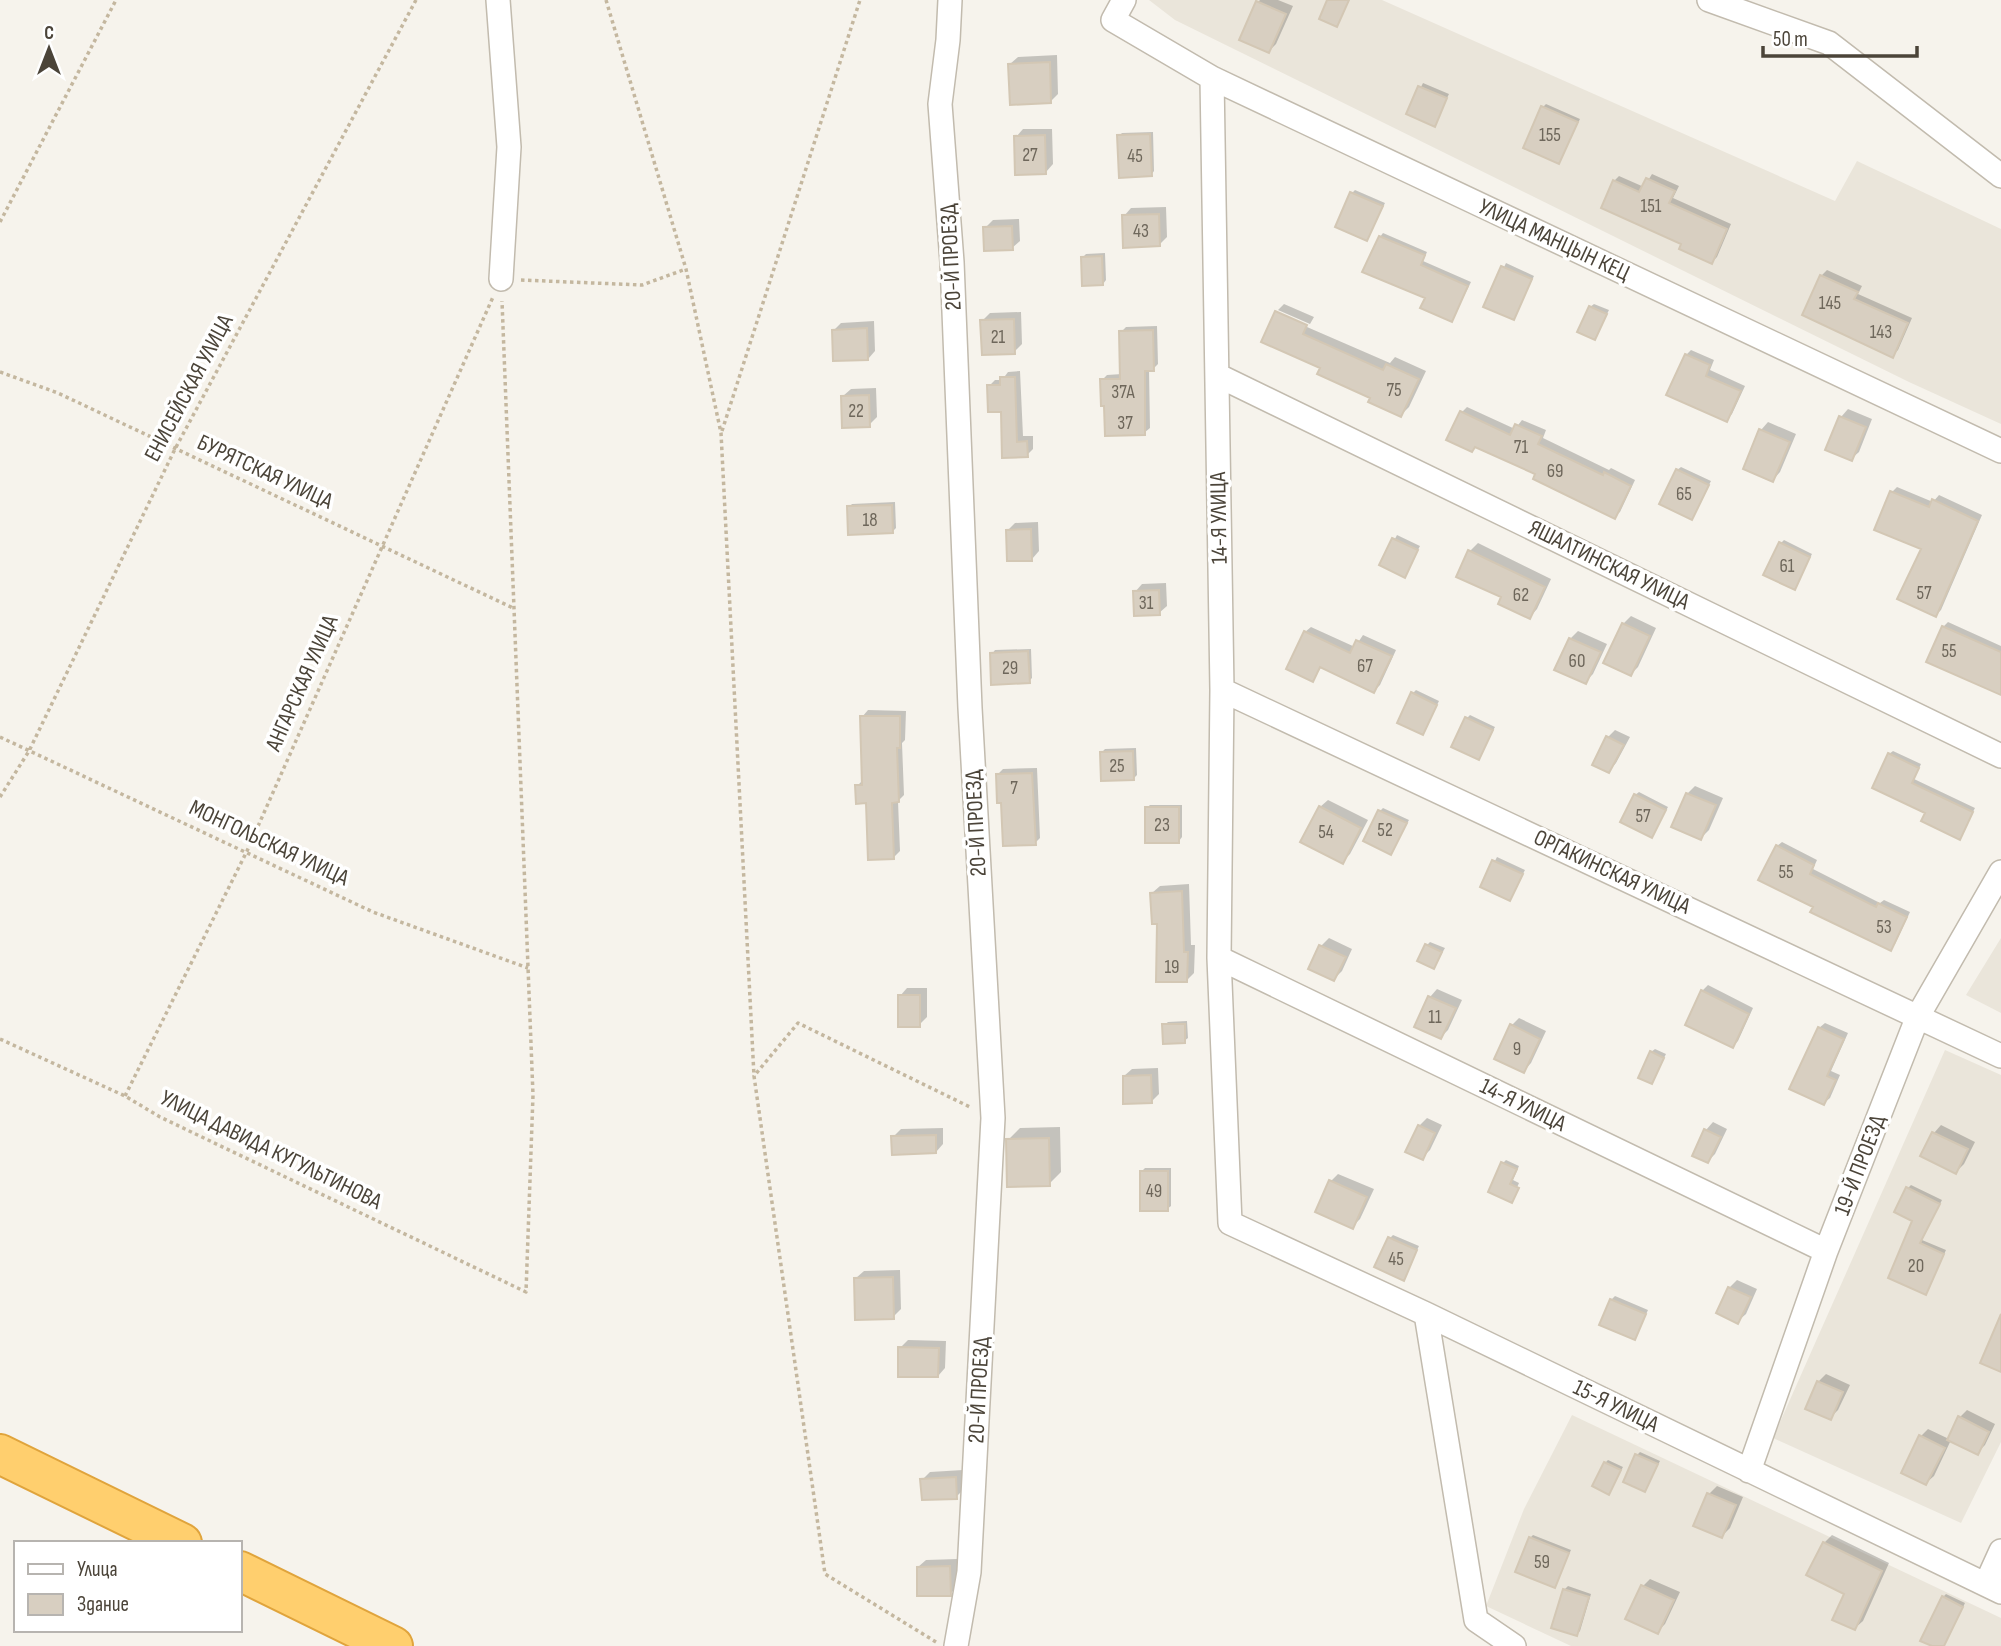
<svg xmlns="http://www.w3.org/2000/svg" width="2001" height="1646" font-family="'Sofia Sans Condensed',sans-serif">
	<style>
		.residential { fill: #eae5da }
		.shadow { fill: #0003 }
		.building { fill: #d8cfc1; stroke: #d3c7b4; stroke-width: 2 }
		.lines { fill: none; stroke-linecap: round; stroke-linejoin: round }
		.street-casing { stroke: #c2bbae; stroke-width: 26 }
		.highway-casing { stroke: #e0a43c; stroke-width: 42 }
		.path { stroke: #c4b79f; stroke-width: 3.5; stroke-dasharray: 3.5 3.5; stroke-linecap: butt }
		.street { stroke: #fff; stroke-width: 23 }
		.highway { stroke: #ffcf6e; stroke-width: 38 }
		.labels { text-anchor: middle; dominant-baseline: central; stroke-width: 7; stroke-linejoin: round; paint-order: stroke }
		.number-label { font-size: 19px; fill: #6e675b }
		.street-label { font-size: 23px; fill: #4b4439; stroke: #fff }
	</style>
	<rect width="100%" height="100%" fill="#f6f3ec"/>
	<!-- residential -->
	<path class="residential" d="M 1149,0 L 1382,0 L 1835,201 L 1857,161 L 2001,229 L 2001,424 L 1909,382 L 1175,20 Z
		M 2001,938 L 2001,1013 L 1966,995 Z
		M 1945,1050 L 2001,1075 L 2001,1442 L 1961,1523 L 1773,1438 Z
		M 1572,1415 L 2001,1618 L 2001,1646 L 1571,1646 L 1486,1606 L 1524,1509 Z"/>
	<!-- shadow -->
	<path class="shadow" d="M 1260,0 L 1278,0 L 1293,6 L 1276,44 L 1269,51 L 1258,2 Z
		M 1057,55 L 1058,94 L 1050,102 L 1010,64 L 1018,57 Z
		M 1423,83 L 1449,94 L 1434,124 L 1408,113 Z
		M 1546,104 L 1580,119 L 1559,162 L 1543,107 Z
		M 1023,129 L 1052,129 L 1053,164 L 1046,172 L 1016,137 Z
		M 1153,132 L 1154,171 L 1151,175 L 1119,136 L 1122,133 Z
		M 1652,174 L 1679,186 L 1673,198 L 1731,224 L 1717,257 L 1712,262 L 1684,243 L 1614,181 L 1619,176 L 1644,187 Z
		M 1355,190 L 1385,203 L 1367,239 L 1352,193 Z
		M 1166,207 L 1167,237 L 1159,245 L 1124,216 L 1131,208 Z
		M 1019,219 L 1020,241 L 1012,248 L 985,228 L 993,220 Z
		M 1383,233 L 1427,252 L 1423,261 L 1471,282 L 1452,320 L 1427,297 L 1380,237 Z
		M 1105,253 L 1106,280 L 1103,284 L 1083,257 L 1086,254 Z
		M 1506,263 L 1534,276 L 1513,318 L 1485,306 Z
		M 1827,270 L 1862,286 L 1858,294 L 1912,318 L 1898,350 L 1893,355 L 1821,276 Z
		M 1284,304 L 1314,317 L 1310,324 L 1278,310 Z
		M 1594,304 L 1609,310 L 1595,338 L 1590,307 Z
		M 1277,311 L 1277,314 L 1390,363 L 1395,357 L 1426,371 L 1409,407 L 1401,415 L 1370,401 L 1372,397 L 1319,373 L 1322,367 L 1264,341 Z
		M 1021,312 L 1022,344 L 1014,352 L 982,321 L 990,313 Z
		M 874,321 L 875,351 L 868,359 L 834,330 L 841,323 Z
		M 1157,326 L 1158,364 L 1153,369 L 1149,370 L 1150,428 L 1144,433 L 1102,380 L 1107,375 L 1122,374 L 1121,332 L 1126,327 Z
		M 1691,350 L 1714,360 L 1710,370 L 1745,386 L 1732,414 L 1727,419 L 1686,355 Z
		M 1020,371 L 1023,436 L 1033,436 L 1033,449 L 1027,455 L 1004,456 L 1002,410 L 989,386 L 995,380 L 1002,380 L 1008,372 Z
		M 876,388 L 877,417 L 869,425 L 843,396 L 851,389 Z
		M 1467,407 L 1515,429 L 1522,420 L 1546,430 L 1543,438 L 1609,470 L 1611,468 L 1635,480 L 1620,512 L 1614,517 L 1538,473 L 1476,446 L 1472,450 L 1462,412 Z
		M 1848,409 L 1872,419 L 1859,452 L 1851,459 L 1841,417 Z
		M 1768,422 L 1796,434 L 1780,472 L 1773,480 L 1761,430 Z
		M 1681,467 L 1711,481 L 1692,518 L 1677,470 Z
		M 1897,487 L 1933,502 L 1939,495 L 1982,515 L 1941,610 L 1936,615 L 1923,548 L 1892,492 Z
		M 895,502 L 896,528 L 892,532 L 849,507 L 852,504 Z
		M 1038,522 L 1039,551 L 1032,559 L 1007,531 L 1015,523 Z
		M 1397,535 L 1420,546 L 1405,575 L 1382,564 Z
		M 1784,540 L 1812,554 L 1794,588 L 1780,544 Z
		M 1478,543 L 1551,579 L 1537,609 L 1530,617 L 1504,596 L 1459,576 L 1470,551 Z
		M 1166,583 L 1167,606 L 1159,613 L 1135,592 L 1142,584 Z
		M 1631,616 L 1656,628 L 1638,667 L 1631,674 L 1623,624 Z
		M 1948,622 L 2001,646 L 2001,694 L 1943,627 Z
		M 1311,627 L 1355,647 L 1363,635 L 1396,650 L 1380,685 L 1374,691 L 1322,666 L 1313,680 L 1305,632 Z
		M 1578,631 L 1607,644 L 1593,674 L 1585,682 L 1556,669 L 1570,639 Z
		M 1031,649 L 1032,678 L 1029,681 L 992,654 L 995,650 Z
		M 1416,690 L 1439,701 L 1423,733 L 1413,693 Z
		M 868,710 L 906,711 L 905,740 L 902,743 L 904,795 L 898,801 L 900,851 L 894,857 L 867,802 L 857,786 L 864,779 L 862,717 Z
		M 1470,715 L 1495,727 L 1478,758 L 1467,718 Z
		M 1615,730 L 1630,737 L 1616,763 L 1609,771 L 1608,737 Z
		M 1136,748 L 1137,775 L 1133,779 L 1102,752 L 1105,749 Z
		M 1893,751 L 1921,764 L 1914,779 L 1975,808 L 1960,837 L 1927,812 L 1889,754 Z
		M 1037,768 L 1040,838 L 1035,843 L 1003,801 L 998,774 L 1003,769 Z
		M 1695,786 L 1723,798 L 1709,830 L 1701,838 L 1673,826 L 1687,794 Z
		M 1639,792 L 1668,807 L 1652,836 L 1635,795 Z
		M 1328,800 L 1368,820 L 1350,854 L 1342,862 L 1320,807 Z
		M 1150,805 L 1182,805 L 1182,837 L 1179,841 L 1146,808 Z
		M 1383,808 L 1409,820 L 1393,849 L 1380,811 Z
		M 1782,842 L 1817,860 L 1813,869 L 1880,903 L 1884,900 L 1910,912 L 1895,944 L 1891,948 L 1815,907 L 1777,846 Z
		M 1497,857 L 1525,870 L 1510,899 L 1482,886 Z
		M 1189,884 L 1191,945 L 1195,945 L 1194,973 L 1187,980 L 1158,922 L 1152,893 L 1160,886 Z
		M 1329,938 L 1352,949 L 1342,971 L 1334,979 L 1310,968 L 1321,946 Z
		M 1430,942 L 1445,948 L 1434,967 L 1427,945 Z
		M 1708,985 L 1753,1008 L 1738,1041 L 1733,1046 L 1702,991 Z
		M 907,988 L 927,988 L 927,1017 L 919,1025 L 900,996 Z
		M 1437,989 L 1462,1000 L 1448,1030 L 1441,1037 L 1416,1026 L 1430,997 Z
		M 1519,1018 L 1546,1031 L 1531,1063 L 1524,1071 L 1511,1026 Z
		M 1187,1021 L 1188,1038 L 1184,1041 L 1164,1025 L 1168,1022 Z
		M 1825,1023 L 1848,1033 L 1831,1071 L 1840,1075 L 1830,1098 L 1824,1103 L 1819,1028 Z
		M 1655,1049 L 1666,1054 L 1652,1082 L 1651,1052 Z
		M 1158,1068 L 1159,1094 L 1151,1102 L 1124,1076 L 1132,1069 Z
		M 1427,1118 L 1442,1125 L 1430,1150 L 1422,1158 L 1419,1126 Z
		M 1713,1122 L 1727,1129 L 1715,1154 L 1708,1161 L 1706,1130 Z
		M 1941,1125 L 1975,1142 L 1964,1164 L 1956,1172 L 1934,1133 Z
		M 1060,1127 L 1061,1172 L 1049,1184 L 1008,1140 L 1020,1128 Z
		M 943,1128 L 943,1144 L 936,1152 L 893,1137 L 901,1129 Z
		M 1506,1160 L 1519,1166 L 1513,1180 L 1519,1183 L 1512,1199 L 1503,1163 Z
		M 1145,1168 L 1171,1168 L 1171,1206 L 1167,1209 L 1141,1172 Z
		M 1338,1174 L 1374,1189 L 1360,1219 L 1352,1227 L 1331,1181 Z
		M 1911,1185 L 1942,1200 L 1922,1240 L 1946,1250 L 1926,1293 L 1908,1188 Z
		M 1393,1235 L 1419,1246 L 1403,1279 L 1390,1238 Z
		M 900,1270 L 901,1309 L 893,1317 L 856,1278 L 864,1271 Z
		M 1737,1280 L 1757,1289 L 1746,1314 L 1738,1321 L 1729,1288 Z
		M 1615,1296 L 1648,1310 L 1635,1338 L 1611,1300 Z
		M 908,1340 L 946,1341 L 945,1368 L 938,1376 L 900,1348 Z
		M 1826,1374 L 1850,1385 L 1838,1410 L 1830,1418 L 1818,1382 Z
		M 1967,1410 L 1995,1424 L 1985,1445 L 1977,1453 L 1951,1440 L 1934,1476 L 1926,1483 L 1921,1436 L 1928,1429 L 1949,1439 L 1960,1417 Z
		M 1640,1452 L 1660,1461 L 1645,1490 L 1637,1455 Z
		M 1608,1460 L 1623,1467 L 1609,1492 L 1605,1463 Z
		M 963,1470 L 964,1489 L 956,1497 L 922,1480 L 930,1472 Z
		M 1717,1486 L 1743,1497 L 1730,1528 L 1722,1536 L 1695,1525 L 1709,1494 Z
		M 1533,1535 L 1571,1550 L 1554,1586 L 1530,1538 Z
		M 1832,1535 L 1889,1563 L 1863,1621 L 1855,1628 L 1846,1593 L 1824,1543 Z
		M 957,1559 L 958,1586 L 950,1594 L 918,1567 L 926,1560 Z
		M 1650,1579 L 1680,1592 L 1665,1624 L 1658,1631 L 1643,1586 Z
		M 1568,1586 L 1591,1594 L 1580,1631 L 1577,1634 L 1564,1590 Z
		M 1946,1594 L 1965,1603 L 1944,1646 L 1936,1646 L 1943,1597 Z"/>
	<!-- building -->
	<path class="building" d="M 1327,0 L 1349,0 L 1337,27 L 1319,19 Z
		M 1256,1 L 1286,14 L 1269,53 L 1239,40 Z
		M 1050,62 L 1051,103 L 1010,105 L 1008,64 Z
		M 1418,86 L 1447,98 L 1435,127 L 1406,114 Z
		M 1541,106 L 1578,122 L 1559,164 L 1523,148 Z
		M 1150,134 L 1152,176 L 1119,178 L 1117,135 Z
		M 1045,135 L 1046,174 L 1015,175 L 1014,136 Z
		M 1646,178 L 1675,191 L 1669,203 L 1727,229 L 1712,264 L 1679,249 L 1681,244 L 1601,208 L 1613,180 L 1639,192 Z
		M 1350,192 L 1383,206 L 1367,241 L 1335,227 Z
		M 1159,214 L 1160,246 L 1123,248 L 1122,215 Z
		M 1012,226 L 1013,250 L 984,251 L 983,227 Z
		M 1379,236 L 1425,255 L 1421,265 L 1468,286 L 1452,322 L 1420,308 L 1425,298 L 1362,272 Z
		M 1102,256 L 1103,285 L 1082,286 L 1081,257 Z
		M 1501,266 L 1532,279 L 1514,320 L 1483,307 Z
		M 1820,275 L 1858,292 L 1854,299 L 1908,323 L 1893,358 L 1802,315 Z
		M 1589,306 L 1607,314 L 1595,340 L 1577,332 Z
		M 1275,311 L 1307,325 L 1303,334 L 1383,370 L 1386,364 L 1419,379 L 1401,417 L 1368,402 L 1370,398 L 1317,374 L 1320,368 L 1261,342 Z
		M 1014,319 L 1015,354 L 982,355 L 980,320 Z
		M 867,328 L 868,360 L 833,361 L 832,330 Z
		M 1153,330 L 1154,371 L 1145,371 L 1145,435 L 1105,436 L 1104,406 L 1101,406 L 1100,379 L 1120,379 L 1119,331 Z
		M 1685,354 L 1710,365 L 1706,376 L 1741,391 L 1727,422 L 1666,395 Z
		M 1000,377 L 1015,377 L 1017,442 L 1027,441 L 1028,457 L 1002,458 L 1001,412 L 988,412 L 987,385 L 1000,385 Z
		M 869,395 L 870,427 L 842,428 L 841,396 Z
		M 1460,411 L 1510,435 L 1515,424 L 1542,436 L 1538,444 L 1603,475 L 1604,472 L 1631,486 L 1615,519 L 1533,479 L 1535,474 L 1475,447 L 1472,452 L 1446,440 Z
		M 1839,416 L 1866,427 L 1852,461 L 1825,450 Z
		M 1759,429 L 1790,442 L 1773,482 L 1743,469 Z
		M 1676,469 L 1709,485 L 1692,520 L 1659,504 Z
		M 1890,491 L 1929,507 L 1932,499 L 1978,521 L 1936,617 L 1897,599 L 1921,549 L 1874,530 Z
		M 892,505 L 893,533 L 848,535 L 847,506 Z
		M 1031,529 L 1032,561 L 1007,561 L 1006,530 Z
		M 1392,538 L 1418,550 L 1405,578 L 1379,565 Z
		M 1779,542 L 1810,557 L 1795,590 L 1763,575 Z
		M 1468,550 L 1545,587 L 1530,619 L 1498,604 L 1501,597 L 1456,577 Z
		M 1159,590 L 1160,615 L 1134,616 L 1133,591 Z
		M 1622,623 L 1650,636 L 1631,676 L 1603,663 Z
		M 1942,626 L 2001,652 L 2001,695 L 1926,662 Z
		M 1304,631 L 1350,653 L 1356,640 L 1392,656 L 1374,693 L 1320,667 L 1313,682 L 1286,669 Z
		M 1569,638 L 1601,652 L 1586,684 L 1554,670 Z
		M 1028,651 L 1030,683 L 991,685 L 990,653 Z
		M 1411,692 L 1437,705 L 1423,735 L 1397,723 Z
		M 860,716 L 900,716 L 900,748 L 897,748 L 899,802 L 892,803 L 894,859 L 868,860 L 866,803 L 856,804 L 855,785 L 862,785 Z
		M 1465,717 L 1493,730 L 1479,760 L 1451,747 Z
		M 1606,736 L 1624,745 L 1609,773 L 1592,765 Z
		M 1133,751 L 1134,780 L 1101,781 L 1100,752 Z
		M 1888,753 L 1919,768 L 1912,783 L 1973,812 L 1960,840 L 1921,821 L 1925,813 L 1872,788 Z
		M 1032,773 L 1036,845 L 1003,846 L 1001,803 L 997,803 L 996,774 Z
		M 1686,793 L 1716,805 L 1701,840 L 1671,827 Z
		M 1634,794 L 1666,810 L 1652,838 L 1620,822 Z
		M 1319,806 L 1361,828 L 1343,864 L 1300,842 Z
		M 1145,807 L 1179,807 L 1179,843 L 1145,843 Z
		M 1378,810 L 1407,823 L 1391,855 L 1363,841 Z
		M 1776,845 L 1814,865 L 1810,874 L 1876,907 L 1878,903 L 1907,917 L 1891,951 L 1810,912 L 1813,907 L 1758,880 Z
		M 1492,860 L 1523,874 L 1510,901 L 1480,887 Z
		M 1182,891 L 1184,952 L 1188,952 L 1187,982 L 1156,982 L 1157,924 L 1152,924 L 1150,893 Z
		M 1425,944 L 1442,952 L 1434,969 L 1417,961 Z
		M 1319,945 L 1346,957 L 1334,981 L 1308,969 Z
		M 1701,990 L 1749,1014 L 1733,1048 L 1685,1025 Z
		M 898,995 L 920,995 L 920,1027 L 898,1027 Z
		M 1428,996 L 1456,1008 L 1441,1039 L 1414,1027 Z
		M 1162,1024 L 1185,1024 L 1185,1043 L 1163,1044 Z
		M 1510,1024 L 1540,1039 L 1524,1073 L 1494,1059 Z
		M 1818,1027 L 1844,1039 L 1827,1076 L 1836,1080 L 1824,1105 L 1789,1089 Z
		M 1650,1051 L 1664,1058 L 1652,1084 L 1638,1078 Z
		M 1151,1075 L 1152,1103 L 1123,1104 L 1123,1076 Z
		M 1418,1125 L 1435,1133 L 1423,1160 L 1405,1152 Z
		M 1704,1129 L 1721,1137 L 1708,1163 L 1692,1156 Z
		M 1932,1132 L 1968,1149 L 1956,1174 L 1920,1156 Z
		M 936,1135 L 936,1153 L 892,1155 L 891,1136 Z
		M 1049,1138 L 1050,1186 L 1007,1187 L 1006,1139 Z
		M 1501,1162 L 1517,1169 L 1510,1184 L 1519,1188 L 1512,1203 L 1488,1192 Z
		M 1140,1171 L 1168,1171 L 1168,1211 L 1140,1211 Z
		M 1329,1180 L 1367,1197 L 1353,1229 L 1315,1212 Z
		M 1906,1187 L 1940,1204 L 1920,1243 L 1944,1254 L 1926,1295 L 1888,1278 L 1912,1221 L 1894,1212 Z
		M 1388,1237 L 1417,1250 L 1404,1281 L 1374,1267 Z
		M 893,1277 L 894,1319 L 855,1320 L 854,1278 Z
		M 1728,1287 L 1751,1297 L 1738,1324 L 1716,1313 Z
		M 1610,1299 L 1646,1314 L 1635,1340 L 1599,1325 Z
		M 2001,1314 L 2001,1372 L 1980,1363 Z
		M 898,1347 L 939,1348 L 938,1377 L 898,1377 Z
		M 1817,1381 L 1843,1392 L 1831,1420 L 1805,1409 Z
		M 1958,1416 L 1989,1432 L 1978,1455 L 1947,1440 Z
		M 1919,1435 L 1945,1448 L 1926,1485 L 1901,1473 Z
		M 1635,1454 L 1658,1464 L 1645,1492 L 1623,1482 Z
		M 1604,1462 L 1621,1470 L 1609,1495 L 1592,1486 Z
		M 956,1477 L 957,1499 L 922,1500 L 920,1479 Z
		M 1707,1493 L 1736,1505 L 1722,1538 L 1693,1526 Z
		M 1529,1537 L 1569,1553 L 1555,1588 L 1515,1572 Z
		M 1823,1542 L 1882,1571 L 1855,1630 L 1832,1620 L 1844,1594 L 1806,1575 Z
		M 950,1566 L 951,1596 L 917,1596 L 917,1567 Z
		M 1641,1585 L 1674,1600 L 1658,1634 L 1625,1619 Z
		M 1563,1589 L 1589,1597 L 1577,1636 L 1551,1628 Z
		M 1942,1596 L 1963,1607 L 1944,1646 L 1932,1646 L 1920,1641 Z"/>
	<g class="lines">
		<defs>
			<path id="street" d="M 498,0 L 509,147 L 501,279
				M 950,0 L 948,40 L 940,104 L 952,262 L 970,708 L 993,1118 L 969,1572 L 956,1646
				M 1124,0 L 1113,20 L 1212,78 L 2001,451
				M 1709,0 L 1829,43 L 2001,176
				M 1212,78 L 1222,690 L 1219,958 L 1230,1223 L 1426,1314 L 2001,1592
				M 1217,375 L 2001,756
				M 1222,690 L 2001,1056
				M 1219,958 L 1826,1251
				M 1426,1314 L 1476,1620 L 1514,1646
				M 1749,1471 L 1826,1251 L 1918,1016 L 2001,872
				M 1986,1584 L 2001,1551"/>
			<path id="highway" d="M 0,1454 L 182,1543
				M 240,1571 L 393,1646"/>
		</defs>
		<!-- street casing -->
		<use href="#street" class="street-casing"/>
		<!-- highway casing -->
		<use href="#highway" class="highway-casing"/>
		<!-- path -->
		<path class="path" d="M 606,0 L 686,269 L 721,433 L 754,1076
			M 0,222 L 116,0
			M 521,280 L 642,285 L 686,269
			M 0,372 L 58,393 L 513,608
			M 722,431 L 860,0
			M 0,737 L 373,912 L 528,968
			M 0,797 L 29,751 L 175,449 L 416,0
			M 0,1039 L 125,1096 L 160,1117 L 526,1292 L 533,1095 L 502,301
			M 125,1096 L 247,851 L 493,297
			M 936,1642 L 825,1574 L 754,1076 L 798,1023 L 972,1108"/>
		<!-- street -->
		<use href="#street" class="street"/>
		<!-- highway -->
		<use href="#highway" class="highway"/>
	</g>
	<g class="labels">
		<!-- number labels -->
		<g class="number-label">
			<text x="1550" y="135">155</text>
			<text x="1030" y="155">27</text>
			<text x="1135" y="156">45</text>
			<text x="1651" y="206">151</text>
			<text x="1141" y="231">43</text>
			<text x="1830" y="303">145</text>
			<text x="1881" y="332">143</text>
			<text x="998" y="337">21</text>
			<text x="1394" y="390">75</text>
			<text x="1123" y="392">37А</text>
			<text x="856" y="411">22</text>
			<text x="1125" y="423">37</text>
			<text x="1521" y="447">71</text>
			<text x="1555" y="471">69</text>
			<text x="1684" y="494">65</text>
			<text x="870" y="520">18</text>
			<text x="1787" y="566">61</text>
			<text x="1924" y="593">57</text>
			<text x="1521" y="595">62</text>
			<text x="1146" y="603">31</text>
			<text x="1949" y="651">55</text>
			<text x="1577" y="661">60</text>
			<text x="1365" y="666">67</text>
			<text x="1010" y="668">29</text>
			<text x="1117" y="766">25</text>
			<text x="1014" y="788">7</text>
			<text x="1643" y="816">57</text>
			<text x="1162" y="825">23</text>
			<text x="1385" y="830">52</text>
			<text x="1326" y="832">54</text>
			<text x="1786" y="872">55</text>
			<text x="1884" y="927">53</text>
			<text x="1172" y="967">19</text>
			<text x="1435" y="1017">11</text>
			<text x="1517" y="1049">9</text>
			<text x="1154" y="1191">49</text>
			<text x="1396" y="1259">45</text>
			<text x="1916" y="1266">20</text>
			<text x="1542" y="1562">59</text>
		</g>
		<!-- street labels -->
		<g class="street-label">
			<text transform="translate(1554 240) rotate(25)">УЛИЦА МАНЦЫН КЕЦ</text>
			<text transform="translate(951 257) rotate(-93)">20-Й ПРОЕЗД</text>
			<text transform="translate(189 388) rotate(-62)">ЕНИСЕЙСКАЯ УЛИЦА</text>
			<text transform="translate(265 472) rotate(25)">БУРЯТСКАЯ УЛИЦА</text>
			<text transform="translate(1219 518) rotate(-91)">14-Я УЛИЦА</text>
			<text transform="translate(1609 565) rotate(26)">ЯШАЛТИНСКАЯ УЛИЦА</text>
			<text transform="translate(302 683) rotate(-66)">АНГАРСКАЯ УЛИЦА</text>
			<text transform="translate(976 823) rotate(-93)">20-Й ПРОЕЗД</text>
			<text transform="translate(269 843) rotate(25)">МОНГОЛЬСКАЯ УЛИЦА</text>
			<text transform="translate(1612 872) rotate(25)">ОРГАКИНСКАЯ УЛИЦА</text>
			<text transform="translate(1523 1105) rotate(26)">14-Я УЛИЦА</text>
			<text transform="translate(271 1150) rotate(26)">УЛИЦА ДАВИДА КУГУЛЬТИНОВА</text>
			<text transform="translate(1860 1165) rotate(-69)">19-Й ПРОЕЗД</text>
			<text transform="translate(979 1390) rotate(-87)">20-Й ПРОЕЗД</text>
			<text transform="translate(1616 1406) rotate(26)">15-Я УЛИЦА</text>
		</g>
	</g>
	<!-- legend -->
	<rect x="14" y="1541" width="228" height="91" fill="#ffffff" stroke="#b7b4b0" stroke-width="2"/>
	<rect x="28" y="1564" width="35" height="10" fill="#ffffff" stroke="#b7b4b0" stroke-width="2"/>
	<text x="77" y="1576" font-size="21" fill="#4b4439">Улица</text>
	<rect x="28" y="1594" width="35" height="21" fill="#d8cfc1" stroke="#b7b4b0" stroke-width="2"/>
	<text x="77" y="1611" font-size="21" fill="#4b4439">Здание</text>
	<!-- north arrow -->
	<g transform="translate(49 49)" stroke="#ffffff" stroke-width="5" paint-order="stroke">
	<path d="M0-5L12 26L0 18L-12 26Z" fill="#4b4439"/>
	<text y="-10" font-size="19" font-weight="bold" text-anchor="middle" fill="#4b4439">С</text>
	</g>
	<!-- scale -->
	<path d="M1763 46v10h154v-10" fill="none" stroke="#4b4439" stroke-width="3.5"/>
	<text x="1773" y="46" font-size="21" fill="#4b4439" stroke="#ffffff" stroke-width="5" paint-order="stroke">50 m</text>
</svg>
